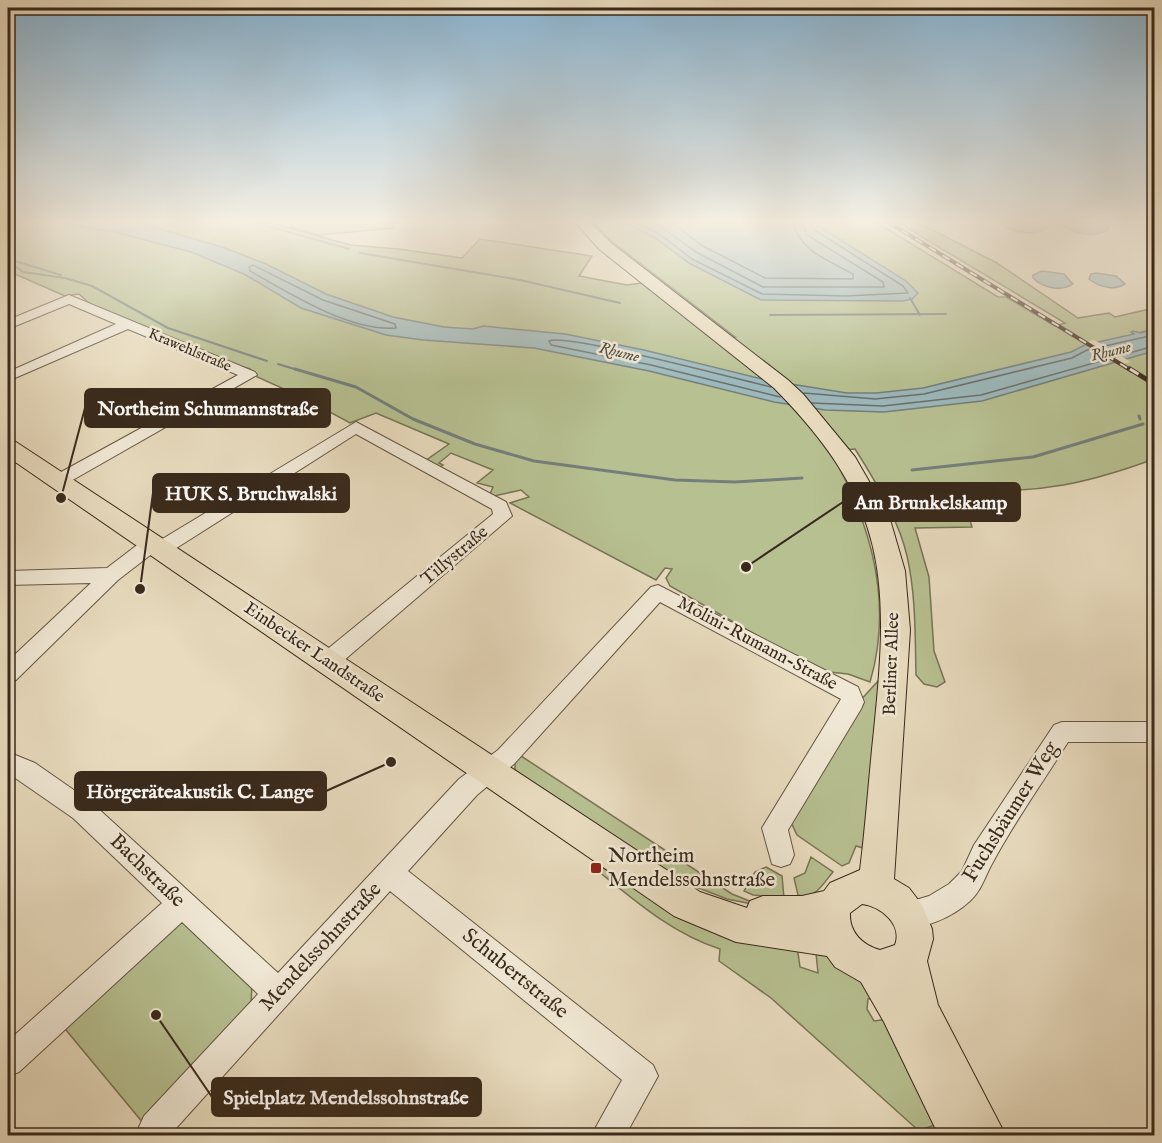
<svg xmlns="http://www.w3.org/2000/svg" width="1162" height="1143" font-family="'IM FELL English',serif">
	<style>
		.green { fill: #b7c091; stroke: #787456; stroke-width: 1.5 }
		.water { fill: #9cb8bc; stroke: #747f7c; stroke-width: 1.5 }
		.pier { fill: #e8dbbe }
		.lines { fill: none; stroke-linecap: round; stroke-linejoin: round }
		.shore { stroke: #6a706c; stroke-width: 1.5 }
		.stream-far1 { stroke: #747f7c; stroke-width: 2 }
		.stream { stroke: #747f7c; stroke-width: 3 }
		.minor-casing { stroke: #645644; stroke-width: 2 }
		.major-casing { stroke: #38291b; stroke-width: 2 }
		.minor { fill: #f0e8d5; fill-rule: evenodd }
		.major { fill: #e8dbbe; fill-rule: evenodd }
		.rail-far1-casing { stroke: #38291b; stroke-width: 4 }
		.rail-casing { stroke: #38291b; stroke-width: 5 }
		.rail-far1 { stroke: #f0e8d5; stroke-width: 2; stroke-dasharray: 8; stroke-linecap: butt }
		.rail { stroke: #f0e8d5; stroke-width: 3; stroke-dasharray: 10; stroke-linecap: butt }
		.poi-dot { fill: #8f2418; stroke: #f0e8d5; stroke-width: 2 }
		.labels { text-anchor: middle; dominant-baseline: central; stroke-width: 5; stroke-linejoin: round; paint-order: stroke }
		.far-street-label { font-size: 15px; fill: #38291b; stroke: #f0e8d5 }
		.far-water-label { font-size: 16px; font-style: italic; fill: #514d43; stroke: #f0e8d5 }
		.street-label { font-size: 18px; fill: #38291b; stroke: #f0e8d5 }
		.near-street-label { font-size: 21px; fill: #38291b; stroke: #f0e8d5 }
		.near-poi-label { font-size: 21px; fill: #38291b; stroke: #f0e8d5; text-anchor: start }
		.leader { fill: none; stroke: #38291b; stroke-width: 2 }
		.callout-dot { fill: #38291b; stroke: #f0e8d5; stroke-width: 2 }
		.callout { fill: #38291b; stroke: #38291b; stroke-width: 2 }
		.callout-label { font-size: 20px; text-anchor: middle; font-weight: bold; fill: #fff }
	</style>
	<rect width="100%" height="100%" fill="#e8dbbe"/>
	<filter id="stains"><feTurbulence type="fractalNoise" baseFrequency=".00333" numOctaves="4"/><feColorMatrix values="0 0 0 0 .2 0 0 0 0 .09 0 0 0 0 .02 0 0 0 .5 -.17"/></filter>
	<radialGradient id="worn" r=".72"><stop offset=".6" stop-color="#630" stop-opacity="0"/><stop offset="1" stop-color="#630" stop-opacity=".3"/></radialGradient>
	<!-- green -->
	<path class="green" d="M 8,222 L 267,222 L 351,245 L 399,249 L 462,258 L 480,239 L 592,256 L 579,276 L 627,285 L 641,283 L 711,337 L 735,337 L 610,240 L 593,222 L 876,222 L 998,297 L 1006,297 L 1055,326 L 1065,323 L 897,222 L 917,222 L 997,263 L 1078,318 L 1109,313 L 1115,317 L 1154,308 L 1154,329 L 1142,332 L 1154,338 L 1154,459 C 1089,483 1039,494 968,490 L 965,504 L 972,527 L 915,528 L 929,577 L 934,651 L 945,682 L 937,687 L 924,684 L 916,675 C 915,636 916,595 907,556 C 899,520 875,480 855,449 L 830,451 C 870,521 894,601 870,682 L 848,674 L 820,671 L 670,586 L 666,578 L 672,569 L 665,568 L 656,580 L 510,503 L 529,497 L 521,490 L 494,496 L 490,494 L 493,487 L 477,483 L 493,470 L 451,453 L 439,463 L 443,465 L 439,468 L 425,461 L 449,444 L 376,413 L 350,423 L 304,398 L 255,376 L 250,369 L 226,362 L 90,304 L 79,294 L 65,296 L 8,271 Z
		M 292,222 L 393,222 L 394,228 L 318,235 L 291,227 Z
		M 879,680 L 863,848 L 856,846 L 849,863 L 842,866 L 797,835 L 791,822 L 858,703 Z
		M 518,754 L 732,894 L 762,906 L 727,899 L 686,883 L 515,771 L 515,758 Z
		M 811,857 L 833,872 C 824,882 815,901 798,895 L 794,878 L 805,873 Z
		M 601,867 L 629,881 L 796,939 L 800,967 L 818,973 L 815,943 L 885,997 L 868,999 L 867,1009 L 874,1021 L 896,1018 L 937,1124 L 919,1131 L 771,998 L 719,961 L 720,949 C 673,934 635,901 598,871 Z
		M 766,867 L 782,876 L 784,898 L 753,895 L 744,891 L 755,872 Z
		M 189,921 L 252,982 L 251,1006 L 144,1124 L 61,1024 L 169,924 Z"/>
	<!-- water -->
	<path class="water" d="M 51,222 L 133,222 L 147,225 L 225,248 L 266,264 L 326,294 L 393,317 L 444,327 L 473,329 L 483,326 L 565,334 L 644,350 L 766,380 L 847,393 L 876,393 L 923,388 L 1071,352 L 1085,345 L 1134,334 L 1131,332 L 1133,331 L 1141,333 L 1154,329 L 1154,351 L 982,401 L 884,412 L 825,410 L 774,402 L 649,371 L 534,348 L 423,340 L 386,335 L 301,308 L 244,274 L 191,252 L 115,232 Z
		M 628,222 L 812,222 L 906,281 L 918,293 L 912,299 L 903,301 L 761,300 L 689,263 L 655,238 L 628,224 Z
		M 998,222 L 1044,222 L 1047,228 C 1034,237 1010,232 998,222 Z
		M 1059,222 L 1105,222 L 1109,229 C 1096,239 1070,233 1059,222 Z
		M 1042,271 L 1064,274 L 1073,284 C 1061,292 1043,288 1033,278 L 1033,275 Z
		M 1096,273 L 1116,276 L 1125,284 C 1114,291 1099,287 1089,279 L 1091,274 Z"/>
	<!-- pier -->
	<path class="pier" d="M 1094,340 L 1098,342 L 1131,362 L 1119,365 L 1082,343 Z"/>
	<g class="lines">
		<!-- shore -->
		<path class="shore" d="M 635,222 L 658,233 L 692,259 L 762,294 L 846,296 L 908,293 L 903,286 L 813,229 L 809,222
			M 654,222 L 696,252 L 763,287 L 884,287 L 883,282 L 807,235 L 802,222
			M 671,222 L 701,245 L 765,278 L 853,279 L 853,274 C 830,261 799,251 793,222
			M 253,265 L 323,300 L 395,324 L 396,328 C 350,332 289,293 250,271 L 249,267 Z
			M 771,387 C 741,380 565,333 549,341 L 551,345 L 651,365 L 780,397
			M 804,393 L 875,399 L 924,394 L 1072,358 L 1087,350 L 1154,335
			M 812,403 L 883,406 L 981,395 L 1154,346"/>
		<!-- stream-far1 -->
		<path class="stream-far1" d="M 253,222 L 349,249
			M 360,253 L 520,280 L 620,303
			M 8,259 L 61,275
			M 8,261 L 23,272 L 65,278 L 92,286 L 168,328 L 267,361
			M 910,298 L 920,315
			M 770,315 L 946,314
			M 278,364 L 301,371"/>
		<!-- stream -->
		<path class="stream" d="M 295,369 L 356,387 L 413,419 L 475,444 L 534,461 L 675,480 L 735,482 L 802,478
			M 1139,416 L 1140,419
			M 912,470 L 1033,457 L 1143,424"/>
		<defs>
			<path id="minor" d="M 69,295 L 255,372 L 257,375 L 64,485 L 52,485 L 49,481 L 52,477 L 238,375 L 128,329 L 8,381 L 8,372 L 116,324 L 69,304 L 8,329 L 8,320 Z
				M 356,422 L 506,502 L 512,516 L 335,668 L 327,670 L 319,668 L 316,662 L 319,656 L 493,514 L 492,509 L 356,434 L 167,554 L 160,556 L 153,553 L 118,580 L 16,680 L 8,683 L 8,661 L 91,583 L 8,585 L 8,571 L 107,568 L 145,539 L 152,538 L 159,541 Z
				M 658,585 L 858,687 L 864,702 L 861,709 L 788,830 L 794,855 L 790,864 L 781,867 L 772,864 L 762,828 L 841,699 L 660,602 L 514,764 L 477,795 L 408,871 L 653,1065 L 658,1076 L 625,1136 L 591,1136 L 622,1080 L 390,891 L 169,1136 L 142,1136 L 139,1127 L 144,1116 L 258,994 L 182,922 L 19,1072 L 8,1076 L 8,1041 L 162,903 L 73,818 L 8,773 L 8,752 L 35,763 L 91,802 L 278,973 L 459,779 L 498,750 L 651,587 Z
				M 1062,722 L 1154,722 L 1154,742 L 1068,742 C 1043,782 1015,821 993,862 C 985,876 982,890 970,901 C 954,916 920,933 899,925 L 895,915 L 899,905 L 929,896 L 949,884 L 962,871 L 974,845 L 1054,725 Z"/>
			<path id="major" d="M 575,222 L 590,222 L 611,243 L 788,380 L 803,394 L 855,457 L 889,516 L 905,571 L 910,630 L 894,879 L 909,888 L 922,905 L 932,929 L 933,939 L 927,961 L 938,1005 L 1006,1136 L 939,1136 L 884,1022 L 861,982 L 835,967 L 827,956 L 736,942 L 674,916 L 8,457 L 8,441 L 16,442 L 700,892 L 747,908 L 750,901 L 763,896 L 802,896 L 824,891 L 830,883 L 860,870 C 866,823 869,776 874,730 C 890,577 887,502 774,388 L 599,249 ZM 862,904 C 880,906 903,924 895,945 L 880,950 C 862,945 849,932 850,913 Z"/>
		</defs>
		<!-- minor casing -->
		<use href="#minor" class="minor-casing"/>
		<!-- major casing -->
		<use href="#major" class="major-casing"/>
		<!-- minor -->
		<use href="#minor" class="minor"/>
		<!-- major -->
		<use href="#major" class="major"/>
		<defs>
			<path id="rail-far1" d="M 888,222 L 1132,371"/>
			<path id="rail" d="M 1130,369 L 1154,384"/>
		</defs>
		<!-- rail-far1 casing -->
		<use href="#rail-far1" class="rail-far1-casing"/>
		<!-- rail casing -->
		<use href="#rail" class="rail-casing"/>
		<!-- rail-far1 -->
		<use href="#rail-far1" class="rail-far1"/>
		<!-- rail -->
		<use href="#rail" class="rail"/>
	</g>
	<!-- sky -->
	<linearGradient id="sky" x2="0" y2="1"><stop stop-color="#89b6d6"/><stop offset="0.58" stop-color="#f5efe2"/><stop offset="1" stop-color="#f5efe2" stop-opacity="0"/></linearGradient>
	<rect width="1162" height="382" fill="url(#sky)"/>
	<!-- markers -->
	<rect class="poi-dot" x="590" y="862" width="12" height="12" rx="3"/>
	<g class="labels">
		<!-- far-street labels -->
		<g class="far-street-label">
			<text transform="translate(190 350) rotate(23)">Krawehlstraße</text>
		</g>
		<!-- far-water labels -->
		<g class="far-water-label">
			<text transform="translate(1111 352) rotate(-14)">Rhume</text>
			<text transform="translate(619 353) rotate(14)">Rhume</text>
		</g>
		<!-- street labels -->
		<g class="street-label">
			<text transform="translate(455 556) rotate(-40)">Tillystraße</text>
			<text transform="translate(757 644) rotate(28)">Molini-Rumann-Straße</text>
			<text transform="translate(314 653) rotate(34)">Einbecker Landstraße</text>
			<text transform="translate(892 664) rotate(-88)">Berliner Allee</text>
		</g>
		<!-- near-street labels -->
		<g class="near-street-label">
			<text transform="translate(1011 812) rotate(-58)">Fuchsbäumer Weg</text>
			<text transform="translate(147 871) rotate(44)">Bachstraße</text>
			<text transform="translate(321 947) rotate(-47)">Mendelssohnstraße</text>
			<text transform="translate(515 974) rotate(39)">Schubertstraße</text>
		</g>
		<!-- near-poi labels -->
		<g class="near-poi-label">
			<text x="608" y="856">Northeim<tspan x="608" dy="24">Mendelssohnstraße</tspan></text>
		</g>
	</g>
	<!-- callouts -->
	<path class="leader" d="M61 498L85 408M140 589L153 493M746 567L843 502M391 762L326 791M156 1015L212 1097"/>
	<g class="callout-dot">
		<circle cx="61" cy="498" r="6"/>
		<circle cx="140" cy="589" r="6"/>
		<circle cx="746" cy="567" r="6"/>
		<circle cx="391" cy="762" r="6"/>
		<circle cx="156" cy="1015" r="6"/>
	</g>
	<g class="callout">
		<rect x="85" y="389" width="245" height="38" rx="6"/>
		<rect x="153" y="474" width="196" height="38" rx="6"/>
		<rect x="843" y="483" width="177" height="38" rx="6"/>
		<rect x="75" y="772" width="251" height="38" rx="6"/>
		<rect x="212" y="1078" width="269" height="38" rx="6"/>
	</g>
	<g class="callout-label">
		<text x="208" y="415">Northeim Schumannstraße</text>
		<text x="251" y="500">HUK S. Bruchwalski</text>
		<text x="931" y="509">Am Brunkelskamp</text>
		<text x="200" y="798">Hörgeräteakustik C. Lange</text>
		<text x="346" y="1104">Spielplatz Mendelssohnstraße</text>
	</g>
	<!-- margin -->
	<rect width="1162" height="1143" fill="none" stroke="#e8dbbe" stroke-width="30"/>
	<rect x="9" y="9" width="1144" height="1125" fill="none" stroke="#38291b" stroke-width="3"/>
	<rect x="15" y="15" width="1132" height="1113" fill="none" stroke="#38291b" stroke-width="1.5"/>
	<rect width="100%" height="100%" filter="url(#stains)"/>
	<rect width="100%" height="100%" fill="url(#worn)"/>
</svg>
